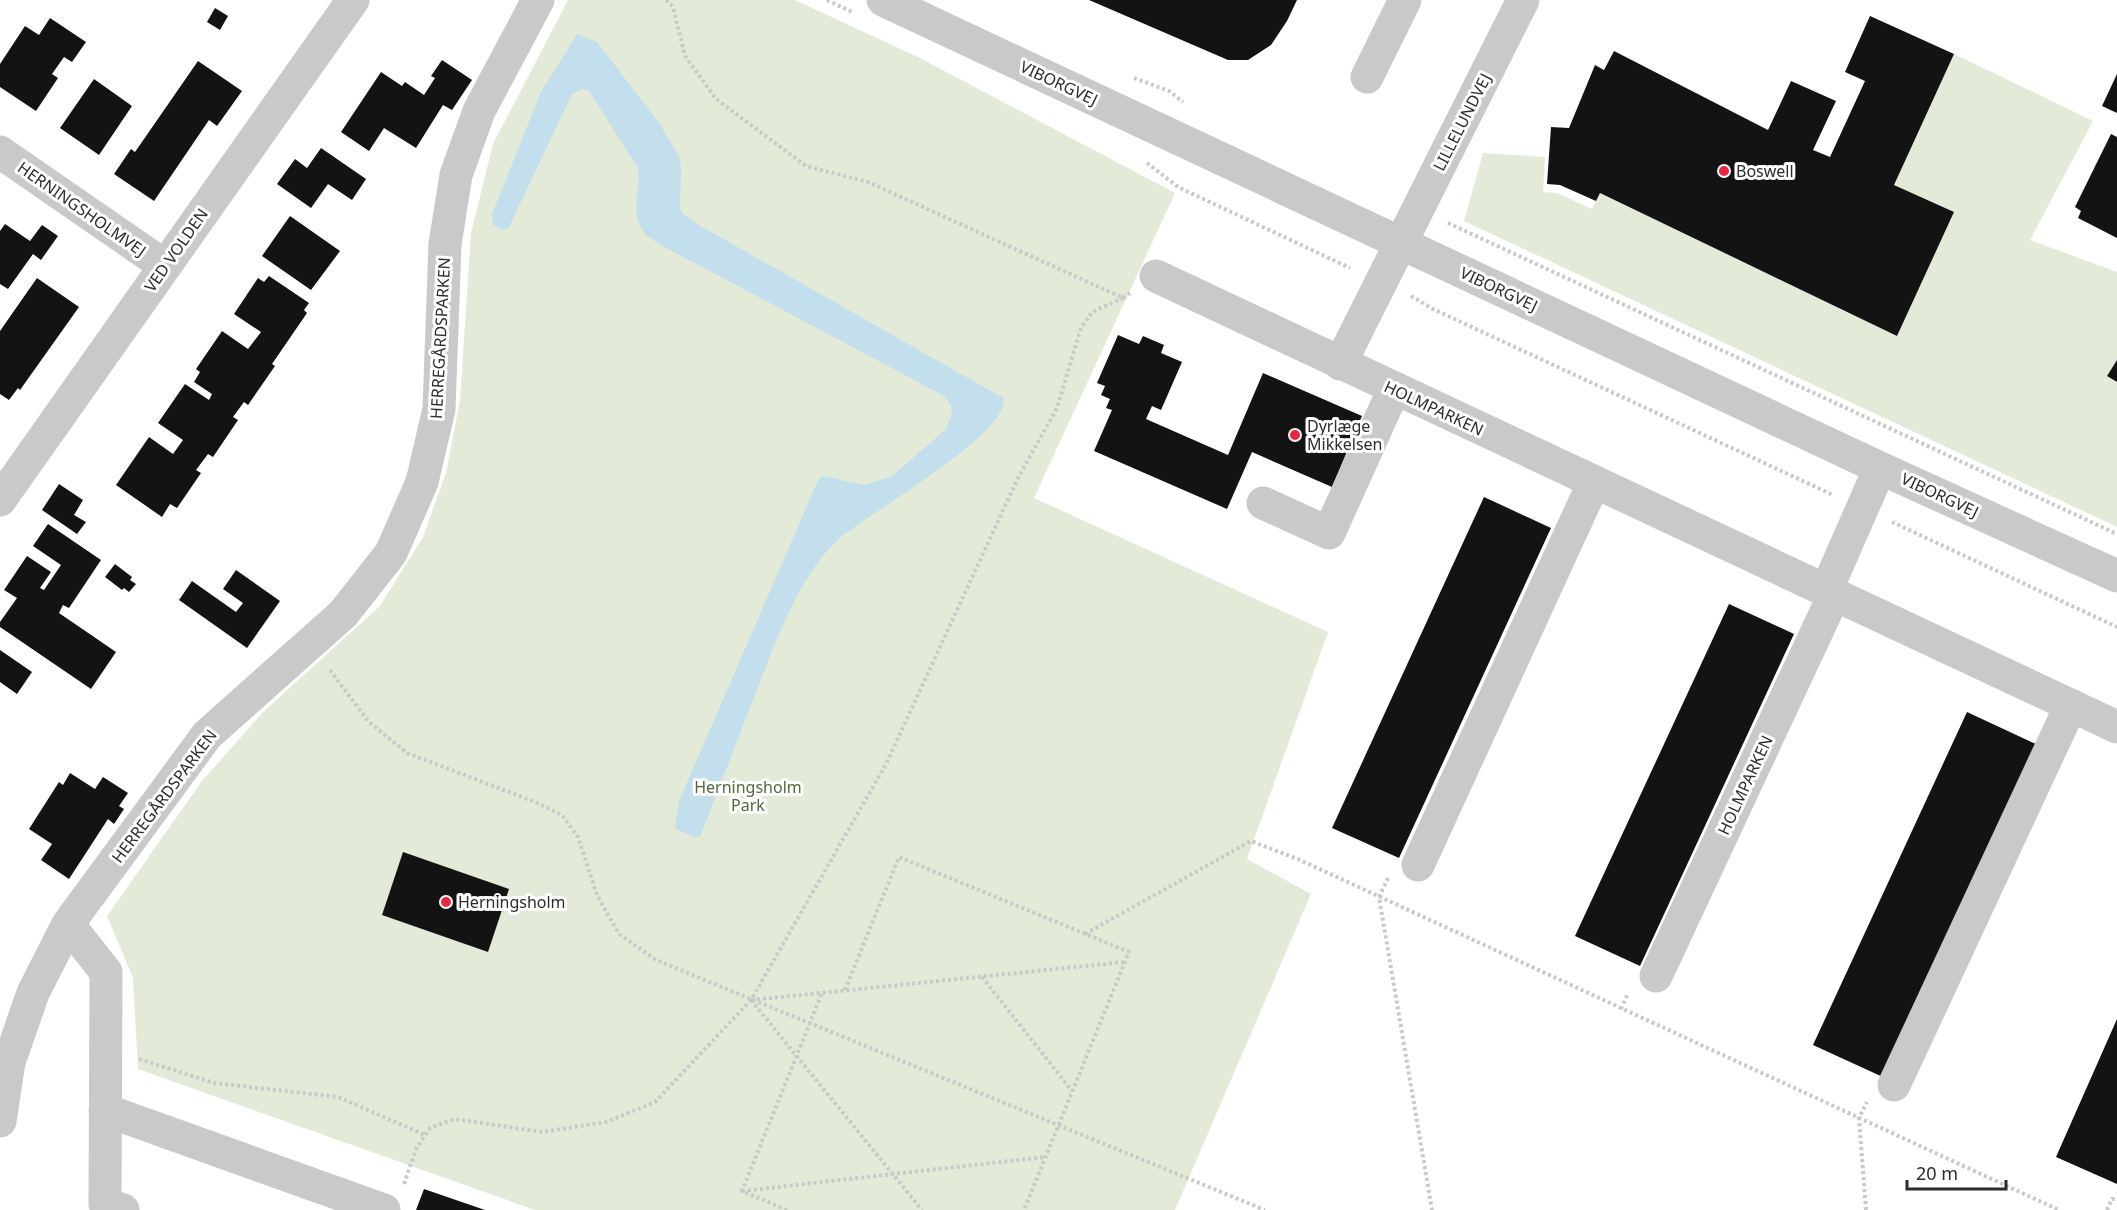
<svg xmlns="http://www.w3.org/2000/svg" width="2117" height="1210" font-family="'Noto Sans',sans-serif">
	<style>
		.green { fill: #e3ebd8 }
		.water { fill: #c3deec }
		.building { fill: #131313 }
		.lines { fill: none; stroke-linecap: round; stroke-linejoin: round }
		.path { stroke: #c9c9c9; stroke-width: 4; stroke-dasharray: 3 3; stroke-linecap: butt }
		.minor { stroke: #c9c9c9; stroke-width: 33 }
		.poi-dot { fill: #eb263d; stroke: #fff; stroke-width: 2 }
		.labels { text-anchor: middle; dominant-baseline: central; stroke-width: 6; stroke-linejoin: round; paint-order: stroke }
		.street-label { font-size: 16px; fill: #2c2c2c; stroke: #fff }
		.poi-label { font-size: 16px; fill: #2c2c2c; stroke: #fff; text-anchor: start }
		.park-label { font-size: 16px; fill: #516938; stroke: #fff }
	</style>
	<rect width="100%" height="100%" fill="#fff"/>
	<!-- green -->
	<path class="green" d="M 568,0 L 795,0 L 920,58 L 1175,193 L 1034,498 L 1328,632 L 1247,859 L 1311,894 L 1175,1210 L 535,1210 L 138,1069 L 133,978 L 107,916 L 202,781 L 263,712 L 380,606 L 423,537 L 446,473 L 460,400 L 471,233 L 493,144 Z
		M 1954,54 L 2093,121 L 2030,240 L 2117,272 L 2117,360 L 2107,376 L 2117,382 L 2117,527 L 1464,221 L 1483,153 L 1545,157 L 1543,192 L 1557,193 L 1592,209 L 1600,193 L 1897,336 L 1954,212 L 1894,185 Z"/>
	<!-- water -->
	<path class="water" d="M 577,34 L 597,42 L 659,123 L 679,156 L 681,168 L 680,208 L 682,213 L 699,225 L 1003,398 C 1012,432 868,514 841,537 C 798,574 773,649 753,700 C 735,746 718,791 700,837 L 695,837 L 675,829 L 679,801 L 819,478 L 823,476 L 863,485 L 891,477 L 945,430 L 952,414 L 951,406 L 946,398 L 935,391 L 659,244 C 654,240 647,237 644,232 C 629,214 641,188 638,168 L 589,91 L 583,89 L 572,94 L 508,229 L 502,229 L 493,225 L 492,214 L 541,92 Z"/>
	<!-- building -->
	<path class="building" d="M 1089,0 L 1297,0 L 1287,21 L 1271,45 L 1248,60 L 1228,60 Z
		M 215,8 L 228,16 L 220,30 L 207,22 Z
		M 1870,16 L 1954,54 L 1894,185 L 1954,212 L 1897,336 L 1600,193 L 1596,201 L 1560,185 L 1547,184 L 1551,127 L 1569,128 L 1595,65 L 1604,70 L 1614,51 L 1768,130 L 1791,81 L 1836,101 L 1813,150 L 1830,157 L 1865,81 L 1845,72 Z
		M 50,18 L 86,42 L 72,62 L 64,57 L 52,74 L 58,78 L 36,111 L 0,87 L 0,64 L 25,26 L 39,35 Z
		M 442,60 L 472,80 L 452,110 L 443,105 L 416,148 L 384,128 L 369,151 L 341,132 L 381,72 L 402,86 L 405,82 L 424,95 L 435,78 L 431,76 Z
		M 198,61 L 242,91 L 217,126 L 209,120 L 154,201 L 114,174 L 131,149 L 135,152 Z
		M 2117,74 L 2117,113 L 2102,106 Z
		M 94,79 L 132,106 L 99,155 L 60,128 Z
		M 2111,134 L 2117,137 L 2117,238 L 2078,218 L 2081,211 L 2075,207 Z
		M 321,148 L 366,179 L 352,200 L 328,184 L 311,208 L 277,184 L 295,159 L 307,168 Z
		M 290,216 L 340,251 L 311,290 L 262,256 Z
		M 5,224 L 30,241 L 42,225 L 58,236 L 41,260 L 33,254 L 8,289 L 0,284 L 0,231 Z
		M 269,276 L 309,303 L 304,310 L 307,313 L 272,364 L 275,366 L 248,405 L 244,402 L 233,417 L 238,420 L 213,457 L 208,454 L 196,470 L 201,473 L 177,508 L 170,504 L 162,517 L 116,485 L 149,437 L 173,454 L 183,440 L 158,423 L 185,384 L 209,400 L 212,394 L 194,382 L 200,372 L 196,369 L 222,331 L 248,349 L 261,332 L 234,314 L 258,278 L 264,282 Z
		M 37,278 L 79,307 L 20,390 L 18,388 L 9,400 L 0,394 L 0,331 Z
		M 1118,335 L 1139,344 L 1143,336 L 1164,345 L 1161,353 L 1182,362 L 1161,410 L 1152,406 L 1146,419 L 1228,455 L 1263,373 L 1362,416 L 1332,487 L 1252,452 L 1227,509 L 1094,451 L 1112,410 L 1106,408 L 1110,399 L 1101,395 L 1105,386 L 1097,383 Z
		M 2117,360 L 2117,382 L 2107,376 Z
		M 59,484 L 83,500 L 74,515 L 86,522 L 77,534 L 42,510 Z
		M 1484,497 L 1551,528 L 1399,858 L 1332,828 Z
		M 48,524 L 101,560 L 69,608 L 63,605 L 59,613 L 116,652 L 91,689 L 0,627 L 0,622 L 17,598 L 4,590 L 27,556 L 51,572 L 40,588 L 44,590 L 61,565 L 33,546 Z
		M 115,564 L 132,577 L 130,580 L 136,584 L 129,592 L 124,588 L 122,590 L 105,577 Z
		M 236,570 L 280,601 L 247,648 L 179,600 L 192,581 L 236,612 L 243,603 L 223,589 Z
		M 1729,604 L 1794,634 L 1640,966 L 1575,936 Z
		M 0,650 L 32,672 L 17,694 L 0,682 Z
		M 1967,712 L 2038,745 L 1885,1078 L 1813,1045 Z
		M 70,773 L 95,789 L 103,777 L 128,793 L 119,806 L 124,809 L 114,824 L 108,819 L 69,879 L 41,860 L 52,844 L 29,829 L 59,782 L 63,785 Z
		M 403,852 L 509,889 L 488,952 L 382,915 Z
		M 2117,1019 L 2117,1184 L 2056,1157 Z
		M 424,1189 L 485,1210 L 416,1210 Z"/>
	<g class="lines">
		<!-- path -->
		<path class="path" d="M 666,0 L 673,7 L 685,56 L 716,99 L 806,166 L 868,182 L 1123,298 L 1130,293
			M 827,0 L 852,12
			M 1134,78 L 1169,91 L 1183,102
			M 1147,163 L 1178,187 L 1350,268
			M 1448,223 L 2117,534
			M 1411,296 L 1433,309 L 1833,495
			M 1892,522 L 2117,627
			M 330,670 L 368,721 L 407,753 L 535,802 L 562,815 L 578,837 L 597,895 L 619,934 L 656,960 L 1265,1210
			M 1388,878 L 1379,897 L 1432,1210
			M 1085,934 L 1251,841 L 1300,860 L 2059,1210
			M 982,977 L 1072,1091
			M 845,990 L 899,857 L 1129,952 L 1024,1210
			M 751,1000 L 1125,962
			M 751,1000 L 922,1210
			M 1621,1009 L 1628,993
			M 139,1059 L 214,1083 L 338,1097 L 425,1135
			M 404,1184 L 416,1149 L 430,1128 L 454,1119 L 543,1132 L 606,1122 L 655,1102 L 751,1000 L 886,764 L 1018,478 L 1057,408 L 1081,328 L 1092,312 L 1123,298
			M 742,1191 L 1045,1157
			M 787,1210 L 742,1191 L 822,993
			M 1866,1210 L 1859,1118 L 1867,1102
			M 2107,1210 L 2112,1199 L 2117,1199"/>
		<!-- minor -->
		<path class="minor" d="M 883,0 L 1880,468 L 2117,576
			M 1367,77 L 1405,0
			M 0,152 L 165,266
			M 1156,276 L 2117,727
			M 1340,364 L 1523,0
			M 0,500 L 353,0
			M 1263,503 L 1329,533 L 1394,389
			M 1826,591 L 1880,468
			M 1418,865 L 1594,482
			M 68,924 L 106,972 L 105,1204 L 123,1210
			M 1656,976 L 1834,595
			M 1894,1085 L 2071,705
			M 105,1110 L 384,1210
			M 0,1121 L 9,1062 L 33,993 L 68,924 L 207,735 L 343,614 L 391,553 L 422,482 L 439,409 L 445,244 L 456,175 L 479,111 L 538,0"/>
	</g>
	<!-- markers -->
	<g class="poi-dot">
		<circle cx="1724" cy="171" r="6"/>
		<circle cx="1295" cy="435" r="6"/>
		<circle cx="446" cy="902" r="6"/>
	</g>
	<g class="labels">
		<!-- street labels -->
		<g class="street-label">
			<text transform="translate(1059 83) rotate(25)">VIBORGVEJ</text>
			<text transform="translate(1462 122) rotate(-63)">LILLELUNDVEJ</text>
			<text transform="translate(82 209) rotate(35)">HERNINGSHOLMVEJ</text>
			<text transform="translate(176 250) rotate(-55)">VED VOLDEN</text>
			<text transform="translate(1499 289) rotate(25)">VIBORGVEJ</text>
			<text transform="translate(440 338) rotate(-87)">HERREGÅRDSPARKEN</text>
			<text transform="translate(1434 408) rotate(25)">HOLMPARKEN</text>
			<text transform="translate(1940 495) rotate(25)">VIBORGVEJ</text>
			<text transform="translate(1745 785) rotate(-65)">HOLMPARKEN</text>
			<text transform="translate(164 796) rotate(-53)">HERREGÅRDSPARKEN</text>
		</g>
		<!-- poi labels -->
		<g class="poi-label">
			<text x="1736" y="171">Boswell</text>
			<text x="1307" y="426">Dyrlæge<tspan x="1307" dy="18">Mikkelsen</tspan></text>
			<text x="458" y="902">Herningsholm</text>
		</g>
		<!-- park labels -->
		<g class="park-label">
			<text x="748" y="787">Herningsholm<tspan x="748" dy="18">Park</tspan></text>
		</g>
	</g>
	<!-- scale -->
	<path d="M1907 1180v9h99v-9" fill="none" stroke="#2c2c2c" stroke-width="3"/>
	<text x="1916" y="1180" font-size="18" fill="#2c2c2c" stroke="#ffffff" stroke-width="4.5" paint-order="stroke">20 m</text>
</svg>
